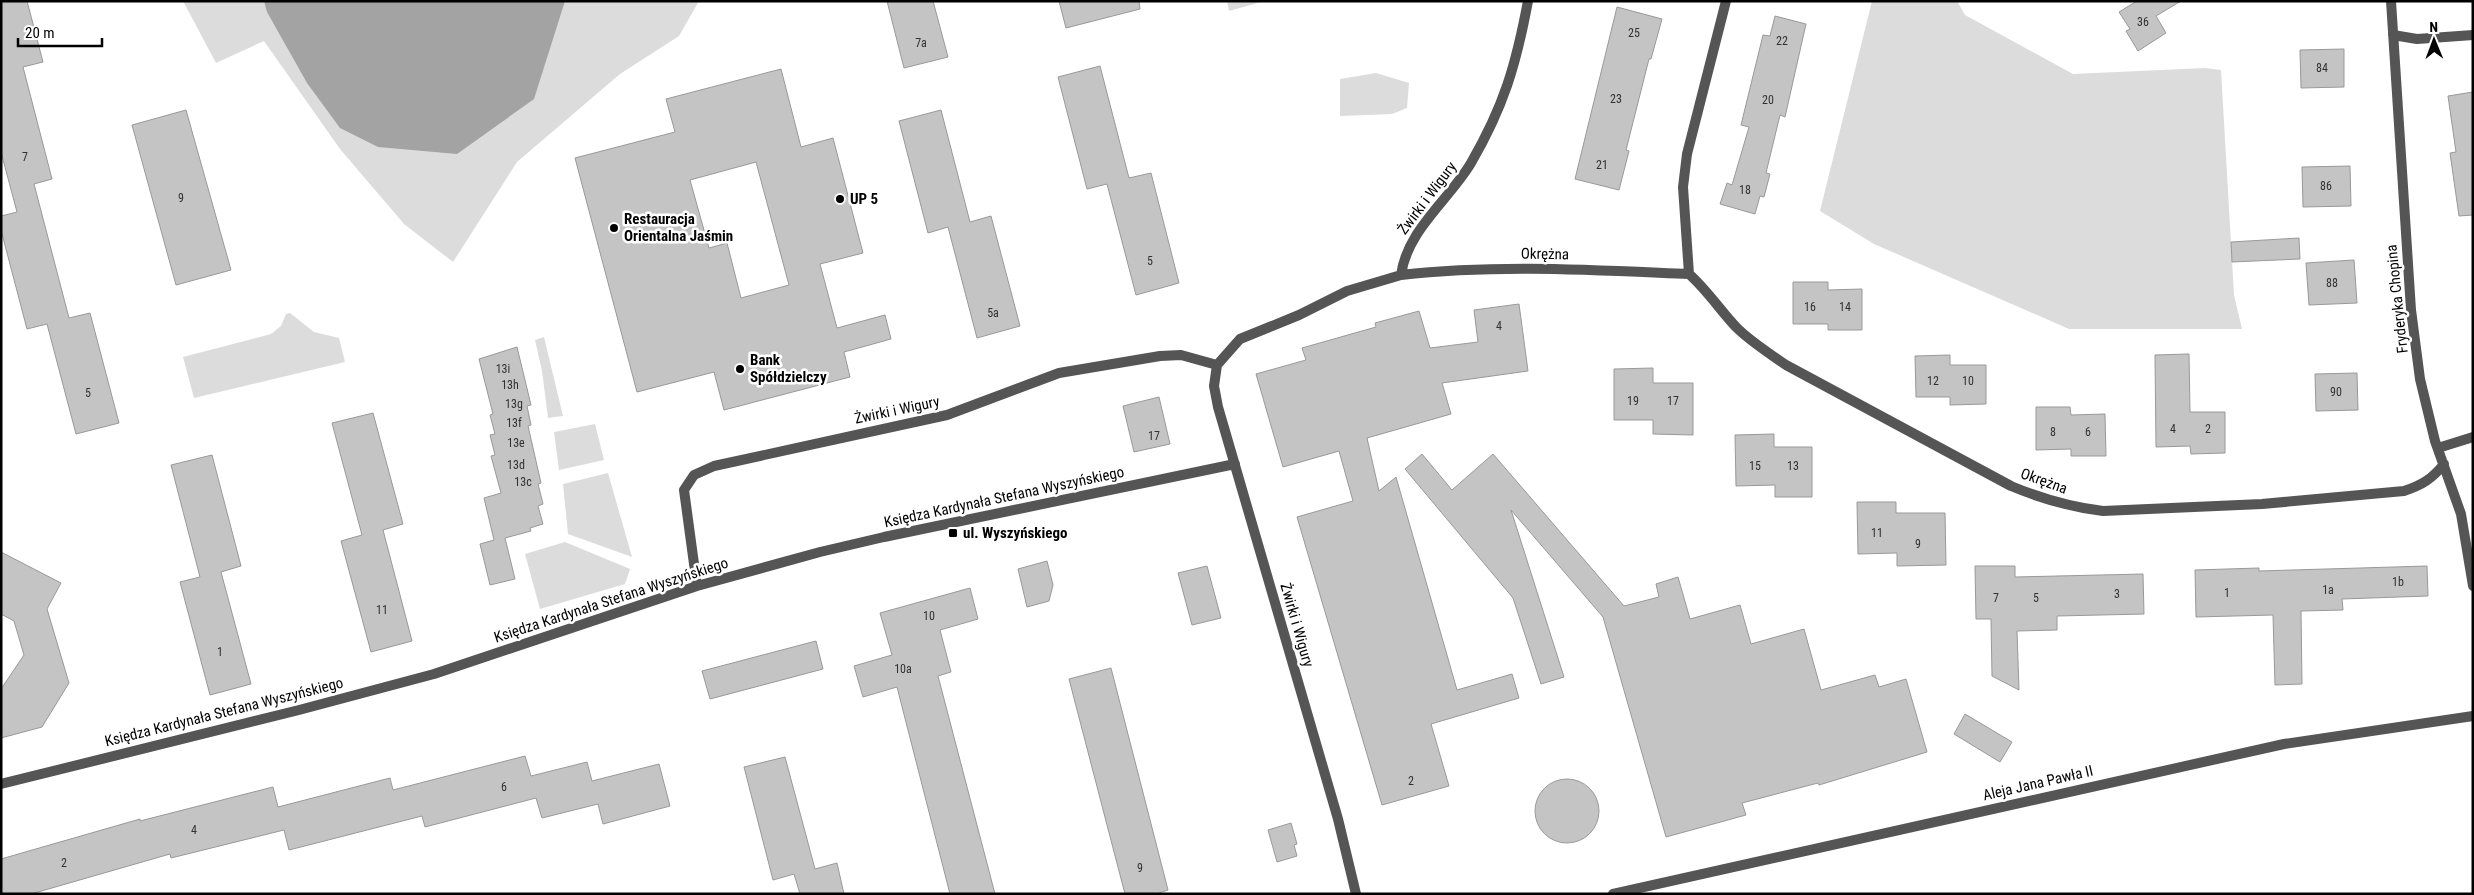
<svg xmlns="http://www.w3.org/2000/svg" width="2474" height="895" font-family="'Roboto Condensed',sans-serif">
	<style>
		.green { fill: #dcdcdc }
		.water { fill: #a3a3a3 }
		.building { fill: #c4c4c4; stroke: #999; fill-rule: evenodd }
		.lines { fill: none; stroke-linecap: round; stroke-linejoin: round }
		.minor { stroke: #555; stroke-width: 10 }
		.poi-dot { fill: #000; stroke: #fff; stroke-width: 2 }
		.labels { text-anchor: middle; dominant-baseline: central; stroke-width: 5; stroke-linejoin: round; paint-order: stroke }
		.number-label { font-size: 12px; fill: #313131 }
		.street-label { font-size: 15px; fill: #000; stroke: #fff }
		.poi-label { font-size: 15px; font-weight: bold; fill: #000; stroke: #fff; text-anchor: start }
	</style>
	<rect width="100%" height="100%" fill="#fff"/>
	<!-- green -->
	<path class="green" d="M 183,1 L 699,1 L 679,36 L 620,74 L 517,162 L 453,262 L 404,224 L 340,149 L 264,41 L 216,63 Z
		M 1227,1 L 1265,1 L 1229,11 Z
		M 1872,1 L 1957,1 L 1965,15 L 2073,74 L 2205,68 L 2221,70 L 2234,295 L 2242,329 L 2069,329 L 1874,244 L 1820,211 Z
		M 1376,73 L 1409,83 L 1407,108 L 1392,114 L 1340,116 L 1340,79 Z
		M 290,313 L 314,332 L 339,338 L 345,362 L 194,398 L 183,357 L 271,334 L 281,326 L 286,314 Z
		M 544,337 L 563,416 L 548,418 L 542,371 L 535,340 Z
		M 595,424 L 604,460 L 559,470 L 554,432 Z
		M 608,473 L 632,557 L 568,534 L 563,484 Z
		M 565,542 L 630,569 L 625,584 L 540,609 L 525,554 Z"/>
	<!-- water -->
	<path class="water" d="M 264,1 L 565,1 L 534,99 L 457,154 L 378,147 L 340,128 L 307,83 L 267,12 Z"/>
	<!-- building -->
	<path class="building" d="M 1,1 L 27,1 L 43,62 L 23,67 L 52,179 L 34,184 L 69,318 L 90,313 L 119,423 L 76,434 L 47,324 L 27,329 L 1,230 L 1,216 L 17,212 L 1,152 Z
		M 887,1 L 933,1 L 948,57 L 904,68 Z
		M 1059,1 L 1139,1 L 1140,9 L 1066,28 Z
		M 2137,1 L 2181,1 L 2156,16 L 2166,33 L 2138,51 L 2126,31 L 2130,29 L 2119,12 Z
		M 1617,7 L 1662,19 L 1651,59 L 1649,59 L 1626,150 L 1629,151 L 1619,190 L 1575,179 Z
		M 1775,16 L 1806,24 L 1785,117 L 1780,115 L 1766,173 L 1770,174 L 1764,197 L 1760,196 L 1755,214 L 1720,204 L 1727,183 L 1732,185 L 1749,127 L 1741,125 L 1763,35 L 1770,36 Z
		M 2344,49 L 2344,87 L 2301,88 L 2300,50 Z
		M 1100,66 L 1129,178 L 1151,173 L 1179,283 L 1136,295 L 1107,184 L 1087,189 L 1058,77 Z
		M 781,69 L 801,147 L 833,138 L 863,253 L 820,264 L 837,328 L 885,315 L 891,339 L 844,352 L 850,377 L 724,410 L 714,372 L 637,392 L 575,158 L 675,132 L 666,99 ZM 756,162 L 789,285 L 741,298 L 727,243 L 709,248 L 690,180 Z
		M 2473,92 L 2473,215 L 2459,216 L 2450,153 L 2456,152 L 2448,96 Z
		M 186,110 L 231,270 L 176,285 L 132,125 Z
		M 941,110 L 970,222 L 991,216 L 1020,326 L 977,338 L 948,227 L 928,233 L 899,121 Z
		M 2350,166 L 2351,206 L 2303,207 L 2302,167 Z
		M 2299,238 L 2300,259 L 2232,262 L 2231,242 Z
		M 2354,260 L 2357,303 L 2309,305 L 2306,263 Z
		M 1793,282 L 1828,282 L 1828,290 L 1862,289 L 1862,330 L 1828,330 L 1828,324 L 1793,324 Z
		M 1519,304 L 1528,371 L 1442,383 L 1451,414 L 1367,438 L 1379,491 L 1396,477 L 1457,690 L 1512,674 L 1519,698 L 1431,724 L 1449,786 L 1382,805 L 1297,517 L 1353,501 L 1339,451 L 1283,467 L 1256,374 L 1306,360 L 1302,348 L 1376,327 L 1375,323 L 1419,311 L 1430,348 L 1478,342 L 1474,310 Z
		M 517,347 L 531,405 L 527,406 L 531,425 L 528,426 L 541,483 L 538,484 L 543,504 L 538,506 L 543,524 L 530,528 L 531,531 L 505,538 L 515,579 L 490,585 L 480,544 L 494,540 L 484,498 L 501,493 L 491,456 L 495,455 L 490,435 L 495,434 L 490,415 L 493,414 L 479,359 Z
		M 2189,354 L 2190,412 L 2225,412 L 2225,453 L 2191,454 L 2190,446 L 2156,447 L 2155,355 Z
		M 1950,355 L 1950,365 L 1986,365 L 1986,404 L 1950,405 L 1950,397 L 1916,397 L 1915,356 Z
		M 1653,368 L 1653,383 L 1693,383 L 1693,435 L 1653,434 L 1653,420 L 1614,420 L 1614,369 Z
		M 2357,373 L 2358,410 L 2316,411 L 2315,374 Z
		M 1159,397 L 1170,444 L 1134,452 L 1123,406 Z
		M 2036,407 L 2070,407 L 2071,415 L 2105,414 L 2106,456 L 2071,456 L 2071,449 L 2036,450 Z
		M 373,413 L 403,524 L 383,530 L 412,641 L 371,652 L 341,541 L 362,535 L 332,423 Z
		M 1774,434 L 1774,447 L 1812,447 L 1812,497 L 1775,497 L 1775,485 L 1736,486 L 1735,435 Z
		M 1422,454 L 1452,490 L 1493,454 L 1624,606 L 1659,597 L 1656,584 L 1678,577 L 1690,619 L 1740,605 L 1751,644 L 1804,629 L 1821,690 L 1875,675 L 1879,687 L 1906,679 L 1927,752 L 1819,785 L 1818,783 L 1742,803 L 1746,815 L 1666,837 L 1603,617 L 1511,510 L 1564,677 L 1541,684 L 1513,598 L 1405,469 Z
		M 212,455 L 241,566 L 221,572 L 251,684 L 210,695 L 180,582 L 200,577 L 171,465 Z
		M 1857,502 L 1896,502 L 1896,513 L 1945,513 L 1946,565 L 1897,566 L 1897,553 L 1858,554 Z
		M 1,552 L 61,583 L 47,609 L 69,683 L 42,727 L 1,738 L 1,689 L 24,655 L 14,621 L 1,614 Z
		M 1047,561 L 1053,585 L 1049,601 L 1027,607 L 1018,569 Z
		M 1207,566 L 1221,618 L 1192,625 L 1178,573 Z
		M 1975,566 L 2015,566 L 2015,577 L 2143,574 L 2144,614 L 2057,616 L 2057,630 L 2017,631 L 2019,690 L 1992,676 L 1991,619 L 1976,619 Z
		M 2427,566 L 2428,596 L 2342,599 L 2343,610 L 2301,611 L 2302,684 L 2275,685 L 2273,615 L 2196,617 L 2195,570 L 2259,568 L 2259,571 Z
		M 970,588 L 978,619 L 940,630 L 951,672 L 938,676 L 995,894 L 950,894 L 897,687 L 863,697 L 854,666 L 892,655 L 880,613 Z
		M 816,641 L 823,669 L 710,699 L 702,671 Z
		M 1111,668 L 1168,890 L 1156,894 L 1125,894 L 1069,679 Z
		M 1965,714 L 2012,742 L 2000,762 L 1954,734 Z
		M 525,756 L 531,776 L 587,762 L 592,781 L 659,764 L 670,806 L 603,824 L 598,804 L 542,818 L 536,798 L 425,827 L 422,816 L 289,850 L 284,830 L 171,858 L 170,854 L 31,894 L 1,894 L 1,859 L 140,819 L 140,821 L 273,787 L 278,807 L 390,778 L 393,790 Z
		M 785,757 L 815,869 L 837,863 L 844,894 L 800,894 L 794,874 L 773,880 L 744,767 Z
		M1535 811a32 32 0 1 1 64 0a32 32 0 1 1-64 0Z
		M 1291,823 L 1297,844 L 1294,845 L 1297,856 L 1277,862 L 1268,830 Z"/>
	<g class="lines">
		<!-- minor -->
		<path class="minor" d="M 2391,1 L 2411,310 L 2420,379 L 2435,441 L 2461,514 L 2473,586
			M 2393,35 L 2417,39 L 2473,35
			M 1689,274 L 1683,187 L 1687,154 L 1726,1
			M 1401,275 C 1497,264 1593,270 1689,274 C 1707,290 1720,310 1736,327 C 1751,342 1769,353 1786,365 L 2011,486 C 2042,499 2070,507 2103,511 L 2262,504 L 2404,491 C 2422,485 2432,479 2444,464
			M 1217,365 L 1214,386 L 1218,407 L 1338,819 L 1356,894
			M 2438,448 L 2473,437
			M 697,586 L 684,490 L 694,475 L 714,466 L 947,415 L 1059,373 L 1160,356 L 1181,355 L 1217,365 L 1240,339 L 1299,315 L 1347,291 L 1401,275 C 1407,230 1449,200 1471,163 C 1504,106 1516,65 1528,1
			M 1,784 L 299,710 L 434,674 L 697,586 L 820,552 L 884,537 L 1235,464
			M 1613,894 L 2284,744 L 2473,716"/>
	</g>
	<!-- markers -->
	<g class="poi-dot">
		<circle cx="840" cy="199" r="5"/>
		<circle cx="614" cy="228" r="5"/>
		<circle cx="740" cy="369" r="5"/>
		<rect x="948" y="528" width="10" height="10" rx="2.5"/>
	</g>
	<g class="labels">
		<!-- number labels -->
		<g class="number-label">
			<text x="2143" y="22">36</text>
			<text x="1634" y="33">25</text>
			<text x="1782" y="41">22</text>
			<text x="921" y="43">7a</text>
			<text x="2322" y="68">84</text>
			<text x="1616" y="99">23</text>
			<text x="1768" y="100">20</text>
			<text x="25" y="157">7</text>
			<text x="1602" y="165">21</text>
			<text x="2326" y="186">86</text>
			<text x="1745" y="190">18</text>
			<text x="181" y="198">9</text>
			<text x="1150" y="261">5</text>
			<text x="2332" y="283">88</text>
			<text x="1810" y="307">16</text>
			<text x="1845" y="307">14</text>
			<text x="993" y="313">5a</text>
			<text x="1499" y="326">4</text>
			<text x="503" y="369">13i</text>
			<text x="1933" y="381">12</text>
			<text x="1968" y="381">10</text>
			<text x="510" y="385">13h</text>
			<text x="2336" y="392">90</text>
			<text x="88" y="393">5</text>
			<text x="1633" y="401">19</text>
			<text x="1673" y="401">17</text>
			<text x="514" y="404">13g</text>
			<text x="514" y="423">13f</text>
			<text x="2173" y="429">4</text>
			<text x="2208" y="429">2</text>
			<text x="2053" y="432">8</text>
			<text x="2088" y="432">6</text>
			<text x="1154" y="436">17</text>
			<text x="516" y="443">13e</text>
			<text x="516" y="465">13d</text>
			<text x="1755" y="466">15</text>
			<text x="1793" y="466">13</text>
			<text x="523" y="482">13c</text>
			<text x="1877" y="533">11</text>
			<text x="1918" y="544">9</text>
			<text x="2398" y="582">1b</text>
			<text x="2328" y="590">1a</text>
			<text x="2227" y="593">1</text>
			<text x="2117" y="594">3</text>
			<text x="1996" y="598">7</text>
			<text x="2036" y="598">5</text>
			<text x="382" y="610">11</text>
			<text x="929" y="616">10</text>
			<text x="220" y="652">1</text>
			<text x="903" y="669">10a</text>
			<text x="1411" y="781">2</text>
			<text x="504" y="787">6</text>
			<text x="194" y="830">4</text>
			<text x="64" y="863">2</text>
			<text x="1140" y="868">9</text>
		</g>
		<!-- street labels -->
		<g class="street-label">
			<text transform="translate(1427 198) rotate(-53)">Żwirki i Wigury</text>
			<text transform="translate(1545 254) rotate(1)">Okrężna</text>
			<text transform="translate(2397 299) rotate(-96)">Fryderyka Chopina</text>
			<text transform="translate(897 410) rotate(-12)">Żwirki i Wigury</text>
			<text transform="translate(2044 481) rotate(20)">Okrężna</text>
			<text transform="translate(1004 497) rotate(-12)">Księdza Kardynała Stefana Wyszyńskiego</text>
			<text transform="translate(611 600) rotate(-18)">Księdza Kardynała Stefana Wyszyńskiego</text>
			<text transform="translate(1297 625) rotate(74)">Żwirki i Wigury</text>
			<text transform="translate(224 712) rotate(-14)">Księdza Kardynała Stefana Wyszyńskiego</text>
			<text transform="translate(2038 783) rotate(-13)">Aleja Jana Pawła II</text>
		</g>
		<!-- poi labels -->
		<g class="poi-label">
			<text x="850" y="199">UP 5</text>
			<text x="624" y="219">Restauracja<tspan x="624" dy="17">Orientalna Jaśmin</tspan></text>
			<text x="750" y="360">Bank<tspan x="750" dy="17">Spółdzielczy</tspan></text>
			<text x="963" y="533">ul. Wyszyńskiego</text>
		</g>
	</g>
	<!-- border -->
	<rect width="2474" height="895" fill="none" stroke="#000000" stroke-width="5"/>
	<!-- north arrow -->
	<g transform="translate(2434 40) rotate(359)" stroke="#ffffff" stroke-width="4" paint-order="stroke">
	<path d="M0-4L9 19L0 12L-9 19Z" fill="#000000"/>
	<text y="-8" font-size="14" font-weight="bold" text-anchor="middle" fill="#000000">N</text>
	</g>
	<!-- scale -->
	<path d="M18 38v8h84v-8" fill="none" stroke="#000000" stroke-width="2.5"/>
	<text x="25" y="38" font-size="15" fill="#000000" stroke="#ffffff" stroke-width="4" paint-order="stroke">20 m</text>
</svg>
